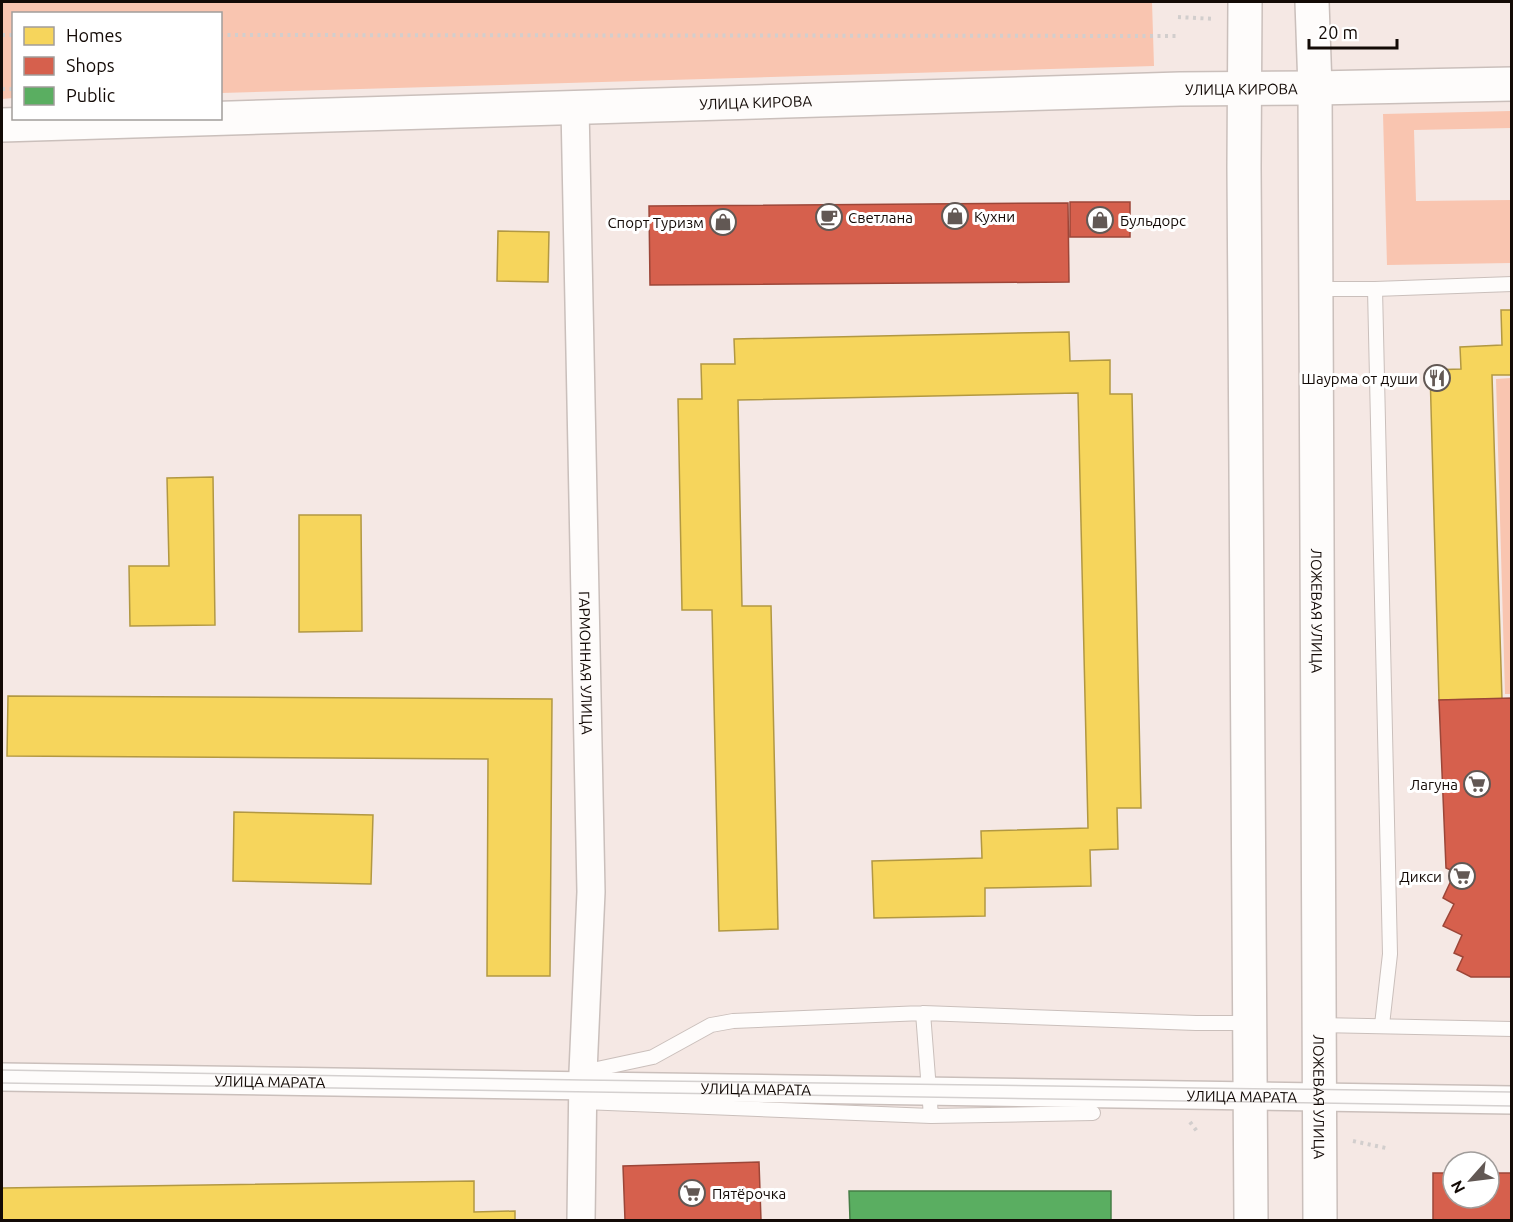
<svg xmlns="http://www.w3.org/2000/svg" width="1513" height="1222" font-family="Ubuntu,sans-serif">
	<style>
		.green { fill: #f9c5b0 }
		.homes { fill: #f6d55c; stroke: #b29842; stroke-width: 1.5 }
		.shops { fill: #d6604d; stroke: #9c4638; stroke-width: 1.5 }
		.public { fill: #5aae61; stroke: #457d46; stroke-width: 1.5 }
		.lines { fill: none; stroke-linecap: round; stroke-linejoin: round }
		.service-casing { stroke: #cabfbb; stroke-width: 16 }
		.minor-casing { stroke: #cabfbb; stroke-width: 30 }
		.secondary-casing { stroke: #cabfbb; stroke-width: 36 }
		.primary-casing { stroke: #cabfbb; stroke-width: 36 }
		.path { stroke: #d2cecd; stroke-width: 4; stroke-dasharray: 3 4.5; stroke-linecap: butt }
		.service { stroke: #fefcfb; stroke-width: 14 }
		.minor { stroke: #fefcfb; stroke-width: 27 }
		.secondary { stroke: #fefcfb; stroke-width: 33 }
		.primary { stroke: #fefcfb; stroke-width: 33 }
		.tram { stroke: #d4d0cf; stroke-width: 1.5 }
		.labels { text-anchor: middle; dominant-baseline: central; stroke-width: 6; stroke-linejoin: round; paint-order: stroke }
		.street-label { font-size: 15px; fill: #130a06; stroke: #fff }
		.poi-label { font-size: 15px; fill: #130a06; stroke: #fff; text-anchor: start }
	</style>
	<rect width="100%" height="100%" fill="#f5e8e4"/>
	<!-- green -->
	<path class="green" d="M 2,2 L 1152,2 L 1154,66 L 221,93 L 220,14 L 14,14 L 13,98 L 2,99 Z
		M 1511,111 L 1511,128 L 1414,130 L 1416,201 L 1511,200 L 1511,263 L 1387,265 L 1383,114 Z
		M 1511,378 L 1512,694 L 1505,694 L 1496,379 Z"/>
	<!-- homes -->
	<path class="homes" d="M 498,231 L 549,232 L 548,282 L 497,281 Z
		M 1501,310 L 1512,310 L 1512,375 L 1492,375 L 1502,699 L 1439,700 L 1430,370 L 1461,369 L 1460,347 L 1502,345 Z
		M 1069,332 L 1070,361 L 1110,360 L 1110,394 L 1132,394 L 1141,808 L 1117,808 L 1118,849 L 1090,850 L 1091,886 L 985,888 L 985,916 L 874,918 L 872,861 L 982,858 L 981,831 L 1088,828 L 1078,393 L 738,400 L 742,606 L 771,606 L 778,929 L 719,931 L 712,610 L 682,610 L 678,399 L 702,399 L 701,364 L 735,364 L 734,339 Z
		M 213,477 L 215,625 L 130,626 L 129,566 L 169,566 L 167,478 Z
		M 299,515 L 361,515 L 362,631 L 299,632 Z
		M 8,696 L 552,699 L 550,976 L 487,976 L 488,759 L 7,756 Z
		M 234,812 L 373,815 L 371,884 L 233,881 Z
		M 474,1181 L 474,1212 L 515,1211 L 515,1220 L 2,1220 L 2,1188 Z"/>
	<!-- shops -->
	<path class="shops" d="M 1070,202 L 1130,202 L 1130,237 L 1070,237 Z
		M 1068,203 L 1069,282 L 650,285 L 649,206 Z
		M 1512,698 L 1512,977 L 1471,977 L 1457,970 L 1463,957 L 1454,953 L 1462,935 L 1443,926 L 1454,904 L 1443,898 L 1455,872 L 1446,868 L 1439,700 Z
		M 759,1162 L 761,1220 L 625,1220 L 623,1166 Z
		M 1433,1173 L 1453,1173 L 1453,1198 L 1489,1198 L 1489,1173 L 1512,1173 L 1512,1220 L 1433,1220 Z"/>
	<!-- public -->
	<path class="public" d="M 849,1191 L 1111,1191 L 1111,1220 L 850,1220 Z"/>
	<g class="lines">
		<defs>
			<path id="service" d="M 1316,289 L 1375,289
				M 923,1013 L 931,1116
				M 1319,1025 L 1512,1029
				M 1382,1025 L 1390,954 L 1375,289 L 1512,284
				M 583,1072 L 653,1057 L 711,1025 L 733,1021 L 923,1013 L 1196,1023 L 1250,1023
				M 583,1102 L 931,1116 L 1093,1113"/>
			<g id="minor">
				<path id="s1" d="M 575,107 L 591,892 L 583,1072 L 581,1220"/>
				<path id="s2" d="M 2,1077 L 1512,1100"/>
			</g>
			<path id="secondary" d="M 1315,88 L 1512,84"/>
			<g id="primary">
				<path d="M 1245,2 L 1244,167 L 1251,1220"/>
				<path id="s3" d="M 1312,2 L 1315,88 L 1320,1220"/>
				<path id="s4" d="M 2,125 L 1180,89 L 1315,88"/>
			</g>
		</defs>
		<!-- service casing -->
		<use href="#service" class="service-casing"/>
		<!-- minor casing -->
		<use href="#minor" class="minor-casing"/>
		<!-- secondary casing -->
		<use href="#secondary" class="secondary-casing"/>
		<!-- primary casing -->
		<use href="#primary" class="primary-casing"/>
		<!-- path -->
		<path class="path" d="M 1178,17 L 1215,19
			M 2,35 L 14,35
			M 220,35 L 1179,36
			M 2,89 L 14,89
			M 1190,1122 L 1199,1134
			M 1353,1141 L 1386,1148"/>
		<!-- service -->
		<use href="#service" class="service"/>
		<!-- minor -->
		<use href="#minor" class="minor"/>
		<!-- secondary -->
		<use href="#secondary" class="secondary"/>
		<!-- primary -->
		<use href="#primary" class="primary"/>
		<!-- tram -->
		<path class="tram" d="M 2,1070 L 583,1080 L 1512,1092
			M 2,1083 L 1512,1106"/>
	</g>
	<!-- icons -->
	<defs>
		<symbol id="shop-ring" viewBox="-11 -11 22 22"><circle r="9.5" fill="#fff" stroke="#625854" stroke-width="1.5"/><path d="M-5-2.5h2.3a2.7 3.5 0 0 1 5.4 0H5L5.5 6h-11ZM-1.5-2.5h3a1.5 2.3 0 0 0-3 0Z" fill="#625854"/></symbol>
		<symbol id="cafe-ring" viewBox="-11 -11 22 22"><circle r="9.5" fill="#fff" stroke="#625854" stroke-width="1.5"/><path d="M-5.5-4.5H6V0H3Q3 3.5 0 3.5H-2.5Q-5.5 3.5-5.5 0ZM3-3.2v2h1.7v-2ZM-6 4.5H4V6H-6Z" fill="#625854"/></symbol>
		<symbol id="restaurant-ring" viewBox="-11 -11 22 22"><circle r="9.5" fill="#fff" stroke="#625854" stroke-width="1.5"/><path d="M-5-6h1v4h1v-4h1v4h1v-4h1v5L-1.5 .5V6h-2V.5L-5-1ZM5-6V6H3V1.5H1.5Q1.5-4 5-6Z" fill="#625854"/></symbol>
		<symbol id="supermarket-ring" viewBox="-11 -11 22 22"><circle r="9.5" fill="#fff" stroke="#625854" stroke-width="1.5"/><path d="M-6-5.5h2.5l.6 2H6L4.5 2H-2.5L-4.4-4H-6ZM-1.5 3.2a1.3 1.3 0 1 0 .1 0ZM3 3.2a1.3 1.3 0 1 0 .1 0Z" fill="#625854"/></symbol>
	</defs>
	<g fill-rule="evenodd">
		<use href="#shop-ring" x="940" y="201" width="30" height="30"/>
		<use href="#cafe-ring" x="814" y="202" width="30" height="30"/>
		<use href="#shop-ring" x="1085" y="205" width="30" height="30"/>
		<use href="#shop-ring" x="708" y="207" width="30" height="30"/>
		<use href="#restaurant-ring" x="1422" y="363" width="30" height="30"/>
		<use href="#supermarket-ring" x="1462" y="769" width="30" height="30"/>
		<use href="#supermarket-ring" x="1447" y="861" width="30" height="30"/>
		<use href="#supermarket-ring" x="677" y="1178" width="30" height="30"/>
	</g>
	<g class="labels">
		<!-- street labels -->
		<g class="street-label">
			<text stroke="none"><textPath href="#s4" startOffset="1240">УЛИЦА КИРОВА</textPath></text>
			<text stroke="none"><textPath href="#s4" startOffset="754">УЛИЦА КИРОВА</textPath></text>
			<text stroke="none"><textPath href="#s3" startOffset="609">ЛОЖЕВАЯ УЛИЦА</textPath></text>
			<text stroke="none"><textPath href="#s1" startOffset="556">ГАРМОННАЯ УЛИЦА</textPath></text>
			<text stroke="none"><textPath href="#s2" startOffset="268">УЛИЦА МАРАТА</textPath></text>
			<text stroke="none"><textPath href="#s2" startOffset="754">УЛИЦА МАРАТА</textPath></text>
			<text stroke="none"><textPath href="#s2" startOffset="1240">УЛИЦА МАРАТА</textPath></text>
			<text stroke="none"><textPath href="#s3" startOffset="1095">ЛОЖЕВАЯ УЛИЦА</textPath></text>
		</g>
		<!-- poi labels -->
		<g class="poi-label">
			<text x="974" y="216">Кухни</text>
			<text x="848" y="217">Светлана</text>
			<text x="1120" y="220">Бульдорс</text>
			<text x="704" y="222" text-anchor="end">Спорт Туризм</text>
			<text x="1418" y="378" text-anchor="end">Шаурма от души</text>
			<text x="1458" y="784" text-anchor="end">Лагуна</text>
			<text x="1442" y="876" text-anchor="end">Дикси</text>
			<text x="712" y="1193">Пятёрочка</text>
		</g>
	</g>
	<!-- border -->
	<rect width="1513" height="1222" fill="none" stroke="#130a06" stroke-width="6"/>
	<!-- legend -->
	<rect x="12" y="12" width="210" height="108" fill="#ffffff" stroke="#a19d9b" stroke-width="1.5"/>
	<rect x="24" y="27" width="30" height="18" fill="#f6d55c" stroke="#a19d9b" stroke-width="1.5"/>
	<text x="66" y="42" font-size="18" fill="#130a06">Homes</text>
	<rect x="24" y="57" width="30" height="18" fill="#d6604d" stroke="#a19d9b" stroke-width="1.5"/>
	<text x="66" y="72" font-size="18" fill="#130a06">Shops</text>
	<rect x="24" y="87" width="30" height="18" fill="#5aae61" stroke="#a19d9b" stroke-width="1.5"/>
	<text x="66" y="102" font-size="18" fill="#130a06">Public</text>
	<!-- north arrow -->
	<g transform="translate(1471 1180) rotate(242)"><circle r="28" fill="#ffffff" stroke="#a19d9b" stroke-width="1.5"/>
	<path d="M0-4.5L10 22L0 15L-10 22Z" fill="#625854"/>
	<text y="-9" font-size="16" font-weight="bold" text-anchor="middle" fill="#130a06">N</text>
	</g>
	<!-- scale -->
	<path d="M1309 39v9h88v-9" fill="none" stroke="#130a06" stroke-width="3"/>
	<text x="1318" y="39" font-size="18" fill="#130a06" stroke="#ffffff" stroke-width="4.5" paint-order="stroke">20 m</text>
</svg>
